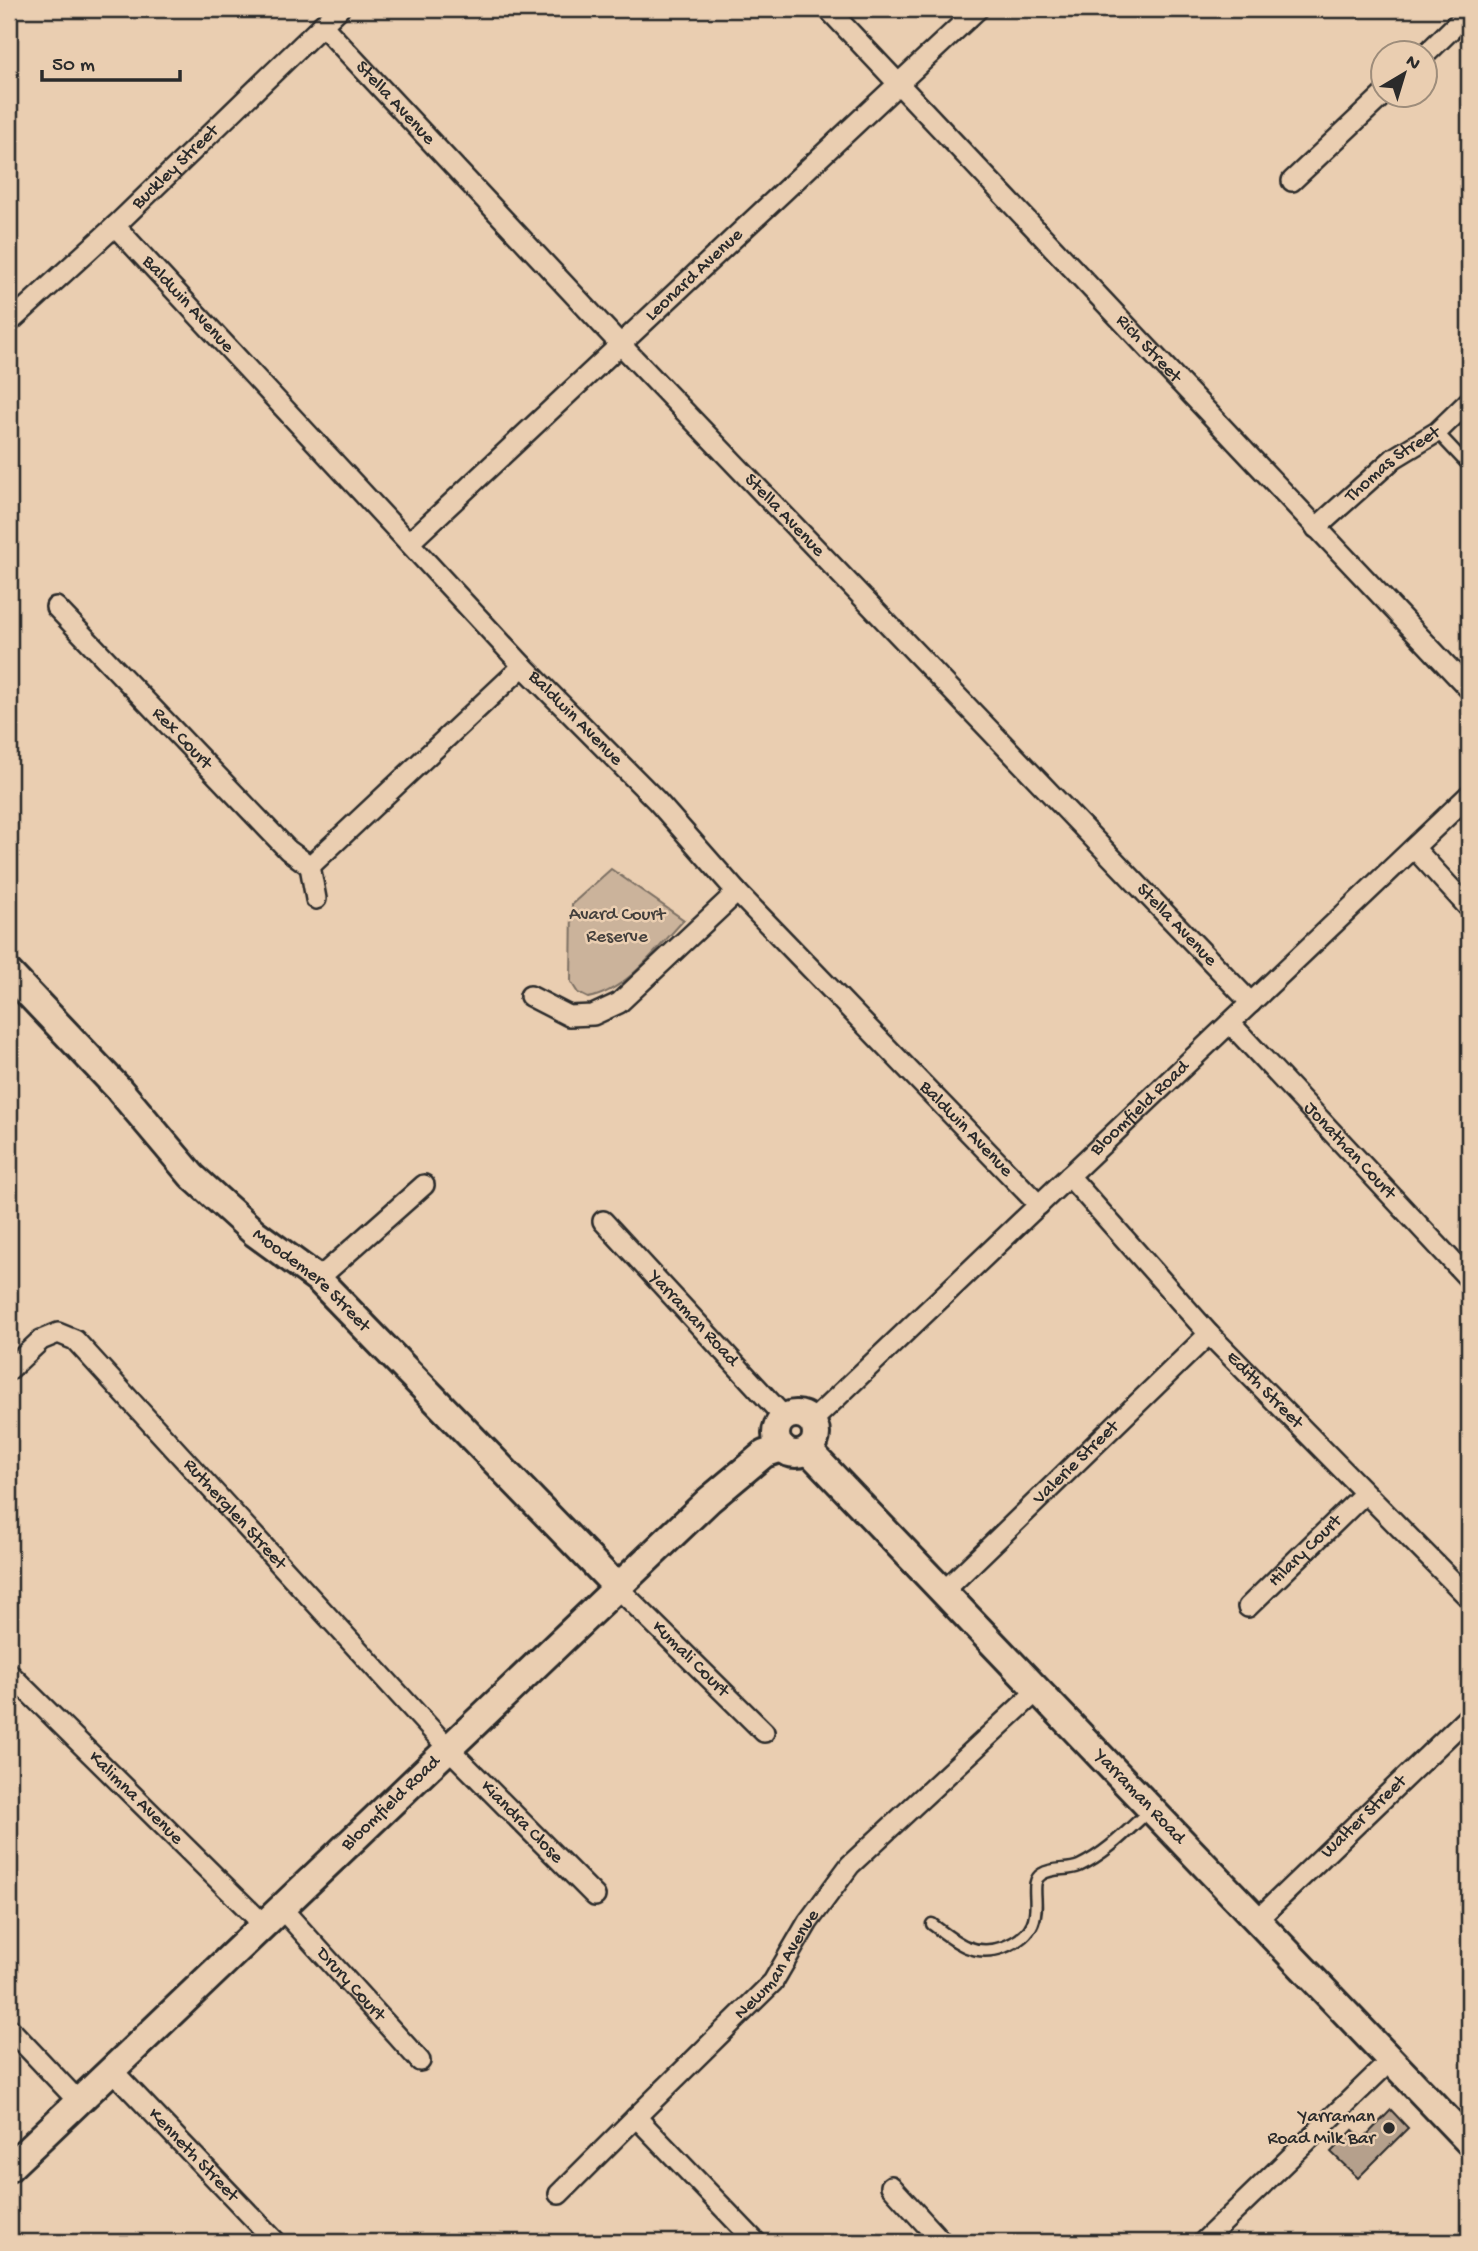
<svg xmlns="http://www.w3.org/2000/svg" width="1478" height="2251" font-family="'Gochi Hand',sans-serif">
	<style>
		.green { fill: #cbb39b; stroke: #7b6f63; stroke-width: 2 }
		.building { fill: #b5a08c; stroke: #2b2b2b; stroke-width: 2 }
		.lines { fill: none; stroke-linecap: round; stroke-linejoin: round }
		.lane-casing { stroke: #2b2b2b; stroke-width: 15 }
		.street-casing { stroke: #2b2b2b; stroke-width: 24 }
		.secondary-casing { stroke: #2b2b2b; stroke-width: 32 }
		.lane { stroke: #eaceb1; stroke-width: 10 }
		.street { stroke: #eaceb1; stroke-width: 19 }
		.secondary { stroke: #eaceb1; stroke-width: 26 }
		.poi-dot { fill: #2b2b2b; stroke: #eaceb1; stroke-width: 2.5 }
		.labels { text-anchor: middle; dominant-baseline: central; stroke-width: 5; stroke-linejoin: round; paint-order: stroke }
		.street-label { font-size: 19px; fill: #2b2b2b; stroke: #eaceb1 }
		.park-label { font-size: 19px; fill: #433f3c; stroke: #eaceb1 }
		.poi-label { font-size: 19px; fill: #2b2b2b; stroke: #eaceb1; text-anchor: end }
	</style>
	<rect width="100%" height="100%" fill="#eaceb1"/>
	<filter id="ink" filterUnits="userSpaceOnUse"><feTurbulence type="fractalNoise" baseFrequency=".0143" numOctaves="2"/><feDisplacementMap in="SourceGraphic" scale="14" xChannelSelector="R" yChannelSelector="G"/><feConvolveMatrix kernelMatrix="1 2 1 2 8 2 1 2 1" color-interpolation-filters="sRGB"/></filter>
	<g filter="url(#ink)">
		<!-- green -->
		<path class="green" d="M 611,869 L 684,920 C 658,947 627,991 588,998 L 578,993 L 571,982 L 572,904 Z"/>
		<!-- building -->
		<path class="building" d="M 1391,2110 L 1408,2128 L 1358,2178 L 1331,2152 L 1353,2130 L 1363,2139 Z"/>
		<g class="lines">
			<defs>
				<path id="lane" d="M 1437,432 L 1469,466
					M 932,1924 C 955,1942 974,1958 1004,1947 C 1058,1926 1022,1885 1042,1874 C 1053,1867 1068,1871 1079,1866 C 1107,1853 1129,1829 1151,1809"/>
				<g id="street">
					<path id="s1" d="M 828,9 L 1469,689"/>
					<path id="s2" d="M 322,25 L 620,344 L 1251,1003"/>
					<path d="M 1426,54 L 1469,12"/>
					<path d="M 1292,181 L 1384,94"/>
					<path id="s3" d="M 115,226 L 523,666 L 657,801 L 737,892 L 1039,1205"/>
					<path id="s4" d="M 9,323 L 115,226 L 339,9"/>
					<path id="s5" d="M 1316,528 L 1394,458 L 1437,432 L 1469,401"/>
					<path id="s6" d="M 410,542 L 978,9"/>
					<path id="s7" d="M 56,607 L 288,850 L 310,866 L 523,666"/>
					<path d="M 1414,848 L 1469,908"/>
					<path d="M 310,866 L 316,899"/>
					<path d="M 530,996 L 569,1016 L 593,1015 L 619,1003 L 737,892"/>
					<path id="s8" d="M 1230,1023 L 1469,1279"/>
					<path id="s9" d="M 1069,1176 L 1209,1334 L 1469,1598"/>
					<path id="s10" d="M 603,1221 L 784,1417"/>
					<path d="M 318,1279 L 424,1185"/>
					<path id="s11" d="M 9,1370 L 41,1340 L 58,1333 L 75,1340 L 449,1749 L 595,1896"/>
					<path id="s12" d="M 812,1421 L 1469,795"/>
					<path id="s13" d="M 617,1587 L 764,1732"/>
					<path id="s14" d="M 944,1591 L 1209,1334"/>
					<path id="s15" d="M 1248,1607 L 1364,1494"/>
					<path id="s16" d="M 9,1673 L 264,1925"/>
					<path id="s17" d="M 282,1909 L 420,2061"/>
					<path id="s18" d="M 1258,1919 L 1469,1716"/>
					<path d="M 9,2028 L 78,2101"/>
					<path id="s19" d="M 111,2069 L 276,2242"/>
					<path d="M 891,2186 L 942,2242"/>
					<path d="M 559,2194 L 636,2117"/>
					<path id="s20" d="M 756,2242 L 636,2117 L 773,1982 L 808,1922 L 850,1865 L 1038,1690"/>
					<path d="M 1203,2242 L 1390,2061"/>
				</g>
				<g id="secondary">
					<path id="s21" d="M 9,973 L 117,1087 L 192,1176 L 255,1233 L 318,1279 L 617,1587"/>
					<circle cx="796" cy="1434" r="20"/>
					<path id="s22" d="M 808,1450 L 1469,2142"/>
					<path id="s23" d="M 9,2168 L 709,1500 L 764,1454 L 782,1448"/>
				</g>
			</defs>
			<!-- lane casing -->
			<use href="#lane" class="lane-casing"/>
			<!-- street casing -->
			<use href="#street" class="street-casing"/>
			<!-- secondary casing -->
			<use href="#secondary" class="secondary-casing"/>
			<!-- lane -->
			<use href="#lane" class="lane"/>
			<!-- street -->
			<use href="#street" class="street"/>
			<!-- secondary -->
			<use href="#secondary" class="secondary"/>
		</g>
	</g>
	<!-- markers -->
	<circle class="poi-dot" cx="1389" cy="2128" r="7"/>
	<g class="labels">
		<!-- street labels -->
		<g class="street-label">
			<text stroke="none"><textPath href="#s2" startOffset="107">Stella Avenue</textPath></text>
			<text stroke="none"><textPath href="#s4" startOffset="228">Buckley Street</textPath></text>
			<text stroke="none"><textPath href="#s6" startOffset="390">Leonard Avenue</textPath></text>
			<text stroke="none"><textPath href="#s3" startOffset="107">Baldwin Avenue</textPath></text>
			<text stroke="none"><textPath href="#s1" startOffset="467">Rich Street</textPath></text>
			<text stroke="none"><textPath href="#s5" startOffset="100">Thomas Street</textPath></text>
			<text stroke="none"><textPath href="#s2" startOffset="674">Stella Avenue</textPath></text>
			<text stroke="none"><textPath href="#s3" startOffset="674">Baldwin Avenue</textPath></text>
			<text stroke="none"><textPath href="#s7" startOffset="182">Rex Court</textPath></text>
			<text stroke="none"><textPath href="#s2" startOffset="1241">Stella Avenue</textPath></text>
			<text stroke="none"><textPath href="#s12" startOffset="453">Bloomfield Road</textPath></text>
			<text stroke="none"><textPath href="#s3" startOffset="1241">Baldwin Avenue</textPath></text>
			<text stroke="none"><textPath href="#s8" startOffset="175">Jonathan Court</textPath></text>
			<text stroke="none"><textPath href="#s21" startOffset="432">Moodemere Street</textPath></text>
			<text stroke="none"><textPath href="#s10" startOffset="133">Yarraman Road</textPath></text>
			<text stroke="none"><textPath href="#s9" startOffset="290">Edith Street</textPath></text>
			<text stroke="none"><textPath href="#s14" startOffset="184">Valerie Street</textPath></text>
			<text stroke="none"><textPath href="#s11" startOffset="317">Rutherglen Street</textPath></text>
			<text stroke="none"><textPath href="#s15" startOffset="80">Hilary Court</textPath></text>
			<text stroke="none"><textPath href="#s13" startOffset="103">Kumali Court</textPath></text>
			<text stroke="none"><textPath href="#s22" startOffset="480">Yarraman Road</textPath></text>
			<text stroke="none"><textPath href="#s16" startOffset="178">Kalimna Avenue</textPath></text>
			<text stroke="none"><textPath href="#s23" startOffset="528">Bloomfield Road</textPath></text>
			<text stroke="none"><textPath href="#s18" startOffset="147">Walter Street</textPath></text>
			<text stroke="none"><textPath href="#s11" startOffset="738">Kiandra Close</textPath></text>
			<text stroke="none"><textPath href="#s20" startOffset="382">Newman Avenue</textPath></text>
			<text stroke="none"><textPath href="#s17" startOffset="102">Drury Court</textPath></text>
			<text stroke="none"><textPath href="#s19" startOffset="119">Kenneth Street</textPath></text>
		</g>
		<!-- park labels -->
		<g class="park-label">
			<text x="617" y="915">Avard Court<tspan x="617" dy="22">Reserve</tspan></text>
		</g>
		<!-- poi labels -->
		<g class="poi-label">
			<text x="1375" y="2117">Yarraman<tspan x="1375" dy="22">Road Milk Bar</tspan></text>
		</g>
	</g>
	<!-- margin -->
	<rect width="1478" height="2251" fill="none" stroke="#eaceb1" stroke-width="35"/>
	<rect x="18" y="18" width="1443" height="2216" fill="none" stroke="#2b2b2b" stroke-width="2.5" filter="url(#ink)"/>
	<!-- north arrow -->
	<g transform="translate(1404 74) rotate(38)"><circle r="33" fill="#eaceb1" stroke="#9e8d7b" stroke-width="2"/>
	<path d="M0-5L12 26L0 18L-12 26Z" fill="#2b2b2b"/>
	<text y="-10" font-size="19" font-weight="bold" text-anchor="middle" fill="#2b2b2b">N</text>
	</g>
	<!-- scale -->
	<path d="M42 70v10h138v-10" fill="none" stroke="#2b2b2b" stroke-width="3.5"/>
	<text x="52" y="70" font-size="21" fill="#2b2b2b" stroke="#eaceb1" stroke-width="5" paint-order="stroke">50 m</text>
</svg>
